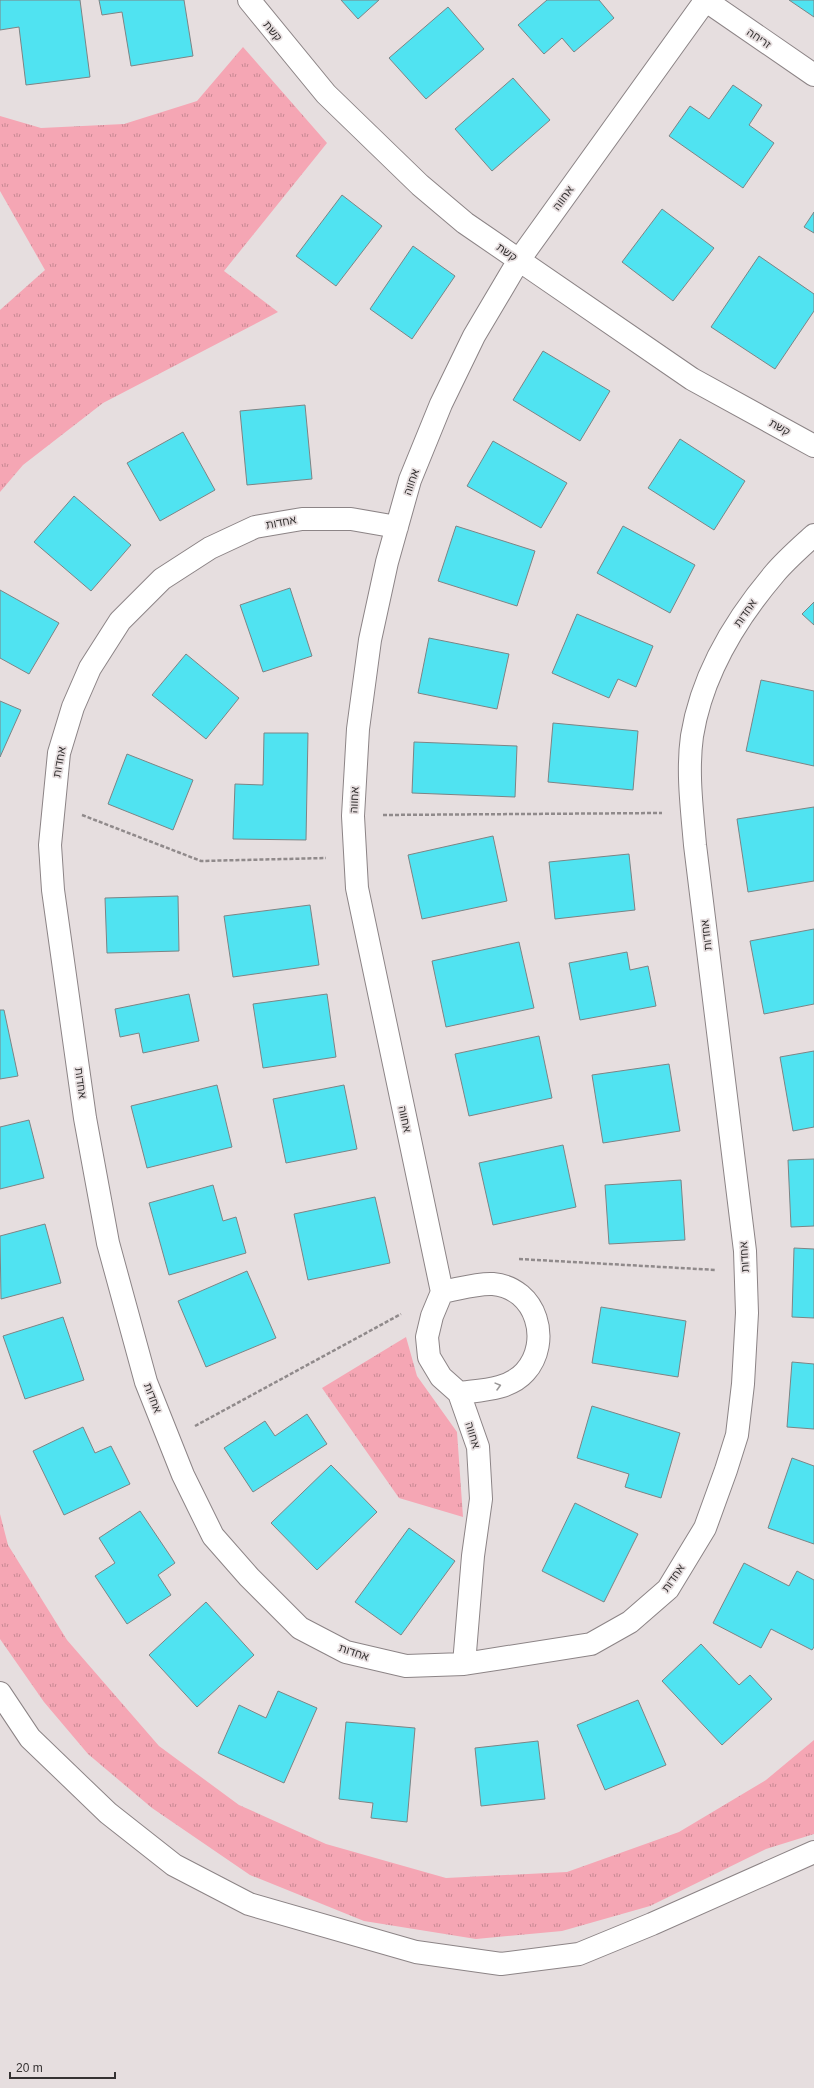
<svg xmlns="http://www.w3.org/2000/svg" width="814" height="2088" font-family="Helvetica,'Noto Sans Hebrew',sans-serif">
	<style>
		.grass { fill: url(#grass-tufts) }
		.building { fill: #50e3f1; stroke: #7d8485 }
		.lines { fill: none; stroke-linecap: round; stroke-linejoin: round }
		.minor-casing { stroke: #8c8486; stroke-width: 24 }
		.path { stroke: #908a8b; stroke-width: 2.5; stroke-dasharray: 4 2; stroke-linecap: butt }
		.minor { stroke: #fff; stroke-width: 22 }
		.oneway { stroke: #9a9898 }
		.labels { text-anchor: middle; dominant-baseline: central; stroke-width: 3.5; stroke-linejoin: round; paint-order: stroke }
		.street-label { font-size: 11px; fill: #353232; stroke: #e6dedf }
	</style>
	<defs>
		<pattern id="grass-tufts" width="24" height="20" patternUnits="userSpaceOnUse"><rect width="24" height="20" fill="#f5a6b4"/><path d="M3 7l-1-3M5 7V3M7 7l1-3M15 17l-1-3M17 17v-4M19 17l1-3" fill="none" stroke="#c78893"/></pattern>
	</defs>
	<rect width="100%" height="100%" fill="#e6dedf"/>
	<!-- grass -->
	<path class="grass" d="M 243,47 L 327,143 L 224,271 L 278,312 L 103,403 L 23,465 L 0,492 L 0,310 L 45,270 L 0,191 L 0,116 L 41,128 L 124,124 L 197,101 Z
		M 406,1337 L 417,1376 L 457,1432 L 463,1517 L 399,1498 L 322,1388 Z
		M 0,1514 L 8,1545 L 67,1640 L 159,1746 L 239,1805 L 326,1844 L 446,1878 L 567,1872 L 679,1832 L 766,1780 L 814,1740 L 814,1834 L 766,1849 L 650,1906 L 562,1931 L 476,1939 L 364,1921 L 250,1875 L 152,1808 L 88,1754 L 44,1702 L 0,1639 Z"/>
	<!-- building -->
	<path class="building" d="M 0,0 L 80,0 L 90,77 L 26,85 L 19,27 L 0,30 Z
		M 99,0 L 184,0 L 193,56 L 131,66 L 122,12 L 102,15 Z
		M 341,0 L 379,0 L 358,19 Z
		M 547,0 L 599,0 L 614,18 L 574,52 L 562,38 L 544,54 L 518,25 Z
		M 789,0 L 814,0 L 814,17 Z
		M 448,7 L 484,49 L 426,99 L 389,58 Z
		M 513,78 L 550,120 L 492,171 L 455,129 Z
		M 733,85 L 762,105 L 749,125 L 774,143 L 743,188 L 669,136 L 690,106 L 709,119 Z
		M 342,195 L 382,226 L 336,286 L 296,256 Z
		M 662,209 L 714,248 L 673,301 L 622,262 Z
		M 814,212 L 814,233 L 804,227 Z
		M 413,246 L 455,276 L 412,339 L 370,309 Z
		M 759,256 L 814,294 L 814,311 L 775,369 L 711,327 Z
		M 543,351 L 610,391 L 580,441 L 513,400 Z
		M 305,405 L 312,479 L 247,485 L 240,411 Z
		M 183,432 L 215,490 L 160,521 L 127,463 Z
		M 680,439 L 745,481 L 714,530 L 648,488 Z
		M 493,441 L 567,483 L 541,528 L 467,486 Z
		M 74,496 L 131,545 L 91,591 L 34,542 Z
		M 456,526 L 535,551 L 517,606 L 438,581 Z
		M 623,526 L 695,565 L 670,613 L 597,573 Z
		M 290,588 L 312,656 L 263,672 L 240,605 Z
		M 0,590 L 59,623 L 29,674 L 0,658 Z
		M 814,602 L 814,625 L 802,614 Z
		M 577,614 L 653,646 L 636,687 L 618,679 L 609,698 L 552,673 Z
		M 429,638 L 509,654 L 497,709 L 418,693 Z
		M 186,654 L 239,698 L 206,739 L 152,695 Z
		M 761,680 L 814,691 L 814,766 L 746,751 Z
		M 0,701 L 21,710 L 0,757 Z
		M 553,723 L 638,731 L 633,790 L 548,782 Z
		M 264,733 L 308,733 L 306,840 L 233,839 L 235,784 L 263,785 Z
		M 414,742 L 517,746 L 515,797 L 412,793 Z
		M 127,754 L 193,780 L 173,830 L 108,804 Z
		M 814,807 L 814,881 L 748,892 L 737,819 Z
		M 493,836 L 507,901 L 422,919 L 408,855 Z
		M 629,854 L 635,910 L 555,919 L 549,862 Z
		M 178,896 L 179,951 L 107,953 L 105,898 Z
		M 310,905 L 319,965 L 233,977 L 224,916 Z
		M 814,929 L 814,1004 L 764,1014 L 750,941 Z
		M 519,942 L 534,1008 L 446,1027 L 432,961 Z
		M 627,952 L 630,970 L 648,966 L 656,1006 L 580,1020 L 569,963 Z
		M 189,994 L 199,1041 L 143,1053 L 139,1033 L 120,1037 L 115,1009 Z
		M 327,994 L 336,1057 L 263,1068 L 253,1004 Z
		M 0,1010 L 4,1010 L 18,1076 L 0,1079 Z
		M 539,1036 L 552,1098 L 469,1116 L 455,1054 Z
		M 814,1051 L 814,1127 L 793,1131 L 780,1057 Z
		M 669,1064 L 680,1131 L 603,1143 L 592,1075 Z
		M 217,1085 L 232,1147 L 147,1168 L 131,1106 Z
		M 344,1085 L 357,1149 L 286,1163 L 273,1099 Z
		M 29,1120 L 44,1178 L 0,1189 L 0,1127 Z
		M 563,1145 L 576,1207 L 493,1225 L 479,1163 Z
		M 814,1159 L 814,1226 L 791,1227 L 788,1160 Z
		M 681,1180 L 685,1240 L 609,1244 L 605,1185 Z
		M 213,1185 L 223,1221 L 236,1217 L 246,1253 L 169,1275 L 149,1203 Z
		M 375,1197 L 390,1263 L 308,1280 L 294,1214 Z
		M 45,1224 L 61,1283 L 1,1299 L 0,1236 Z
		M 794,1248 L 814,1249 L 814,1318 L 792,1317 Z
		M 247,1271 L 276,1338 L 206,1367 L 178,1301 Z
		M 601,1307 L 686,1321 L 678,1377 L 592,1363 Z
		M 63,1317 L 84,1380 L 25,1399 L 3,1336 Z
		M 792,1362 L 814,1364 L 814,1429 L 787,1427 Z
		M 592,1406 L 680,1433 L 661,1498 L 625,1487 L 629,1474 L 577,1458 Z
		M 307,1414 L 327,1444 L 253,1492 L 224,1448 L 265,1421 L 275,1436 Z
		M 83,1427 L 95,1453 L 111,1446 L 130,1484 L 64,1515 L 33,1451 Z
		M 792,1458 L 814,1466 L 814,1544 L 768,1528 Z
		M 331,1465 L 377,1512 L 317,1570 L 271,1523 Z
		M 575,1503 L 638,1534 L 604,1602 L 542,1571 Z
		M 140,1511 L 175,1563 L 158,1575 L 171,1595 L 127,1624 L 95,1576 L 115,1563 L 99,1538 Z
		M 409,1528 L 455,1561 L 401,1635 L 355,1602 Z
		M 744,1563 L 789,1586 L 797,1571 L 814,1580 L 814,1647 L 812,1650 L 771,1629 L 761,1648 L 713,1623 Z
		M 206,1602 L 254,1655 L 197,1707 L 149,1655 Z
		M 701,1644 L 739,1685 L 750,1675 L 772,1699 L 722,1745 L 662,1681 Z
		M 278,1691 L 317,1708 L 284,1783 L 218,1753 L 239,1705 L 266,1718 Z
		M 638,1700 L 666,1765 L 605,1790 L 577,1725 Z
		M 346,1722 L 415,1728 L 407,1822 L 371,1818 L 373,1803 L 339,1799 Z
		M 538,1741 L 545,1799 L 481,1806 L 475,1748 Z"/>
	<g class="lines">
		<defs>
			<path id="minor" d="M 249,0 L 326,94 L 420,185 L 465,223 L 692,379 L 814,446
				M 705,0 L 814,75
				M 397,527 L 351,519 L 302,519 L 255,527 L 210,548 L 162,579 L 120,621 L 90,668 L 73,707 L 59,753 L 50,845 L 53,890 L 85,1118 L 108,1243 L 146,1382 L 183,1475 L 213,1536 L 249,1577 L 300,1628 L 346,1652 L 406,1666 L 464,1664 L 591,1644 L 630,1622 L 668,1589 L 705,1528 L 726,1470 L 737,1435 L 743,1384 L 747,1313 L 745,1251 L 695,845 C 692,809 687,772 692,736 C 702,674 735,620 775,573 C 787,559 801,547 814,535
				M 442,1292 C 459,1289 477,1283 493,1284 C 537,1288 552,1342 525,1372 C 509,1390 481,1390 459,1393
				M 464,1664 L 473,1556 L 481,1499 L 478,1447 L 459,1393 L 441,1377 L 429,1357 L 427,1337 L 432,1316 L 442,1292 L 357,888 L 353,816 L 358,729 L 370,640 L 387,562 L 410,480 L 441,404 L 474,336 L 519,260 L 705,1
				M 0,1693 L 30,1738 L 108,1813 L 174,1865 L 249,1904 L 416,1952 L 501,1964 L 579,1954 L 652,1924 L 814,1852"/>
		</defs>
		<!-- minor casing -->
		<use href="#minor" class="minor-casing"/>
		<!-- path -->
		<path class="path" d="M 82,815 L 201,861 L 326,858
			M 383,815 L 662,813
			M 519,1259 L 716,1270
			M 195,1426 L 401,1314"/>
		<!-- minor -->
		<use href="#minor" class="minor"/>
	</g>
	<!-- one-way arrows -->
	<defs><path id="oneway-chevron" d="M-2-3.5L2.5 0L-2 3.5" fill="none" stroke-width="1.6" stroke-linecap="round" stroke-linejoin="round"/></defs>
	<use class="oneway" href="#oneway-chevron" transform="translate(498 1386) rotate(-15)"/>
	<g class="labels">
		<!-- street labels -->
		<g class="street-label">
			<text transform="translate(273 31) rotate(50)">קשת</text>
			<text transform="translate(759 38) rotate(34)">זריחה</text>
			<text transform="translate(563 198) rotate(-54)">אחווה</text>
			<text transform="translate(507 252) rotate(35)">קשת</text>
			<text transform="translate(780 427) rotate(29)">קשת</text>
			<text transform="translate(411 482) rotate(-71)">אחווה</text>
			<text transform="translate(281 522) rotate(-11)">אחדות</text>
			<text transform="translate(745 613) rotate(-55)">אחדות</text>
			<text transform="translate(59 762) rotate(-80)">אחדות</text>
			<text transform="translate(354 800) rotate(-87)">אחווה</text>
			<text transform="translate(706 935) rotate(-97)">אחדות</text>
			<text transform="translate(81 1083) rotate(82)">אחדות</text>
			<text transform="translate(405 1119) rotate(78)">אחווה</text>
			<text transform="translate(744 1257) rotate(-94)">אחדות</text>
			<text transform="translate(153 1398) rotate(69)">אחדות</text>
			<text transform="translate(473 1435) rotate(73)">אחווה</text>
			<text transform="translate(673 1578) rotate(-55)">אחדות</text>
			<text transform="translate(354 1652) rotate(18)">אחדות</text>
		</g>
	</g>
	<!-- scale -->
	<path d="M10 2072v6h105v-6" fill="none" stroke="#353232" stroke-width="2"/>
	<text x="16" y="2072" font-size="12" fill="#353232" stroke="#e6dedf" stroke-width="3" paint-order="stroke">20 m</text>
</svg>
